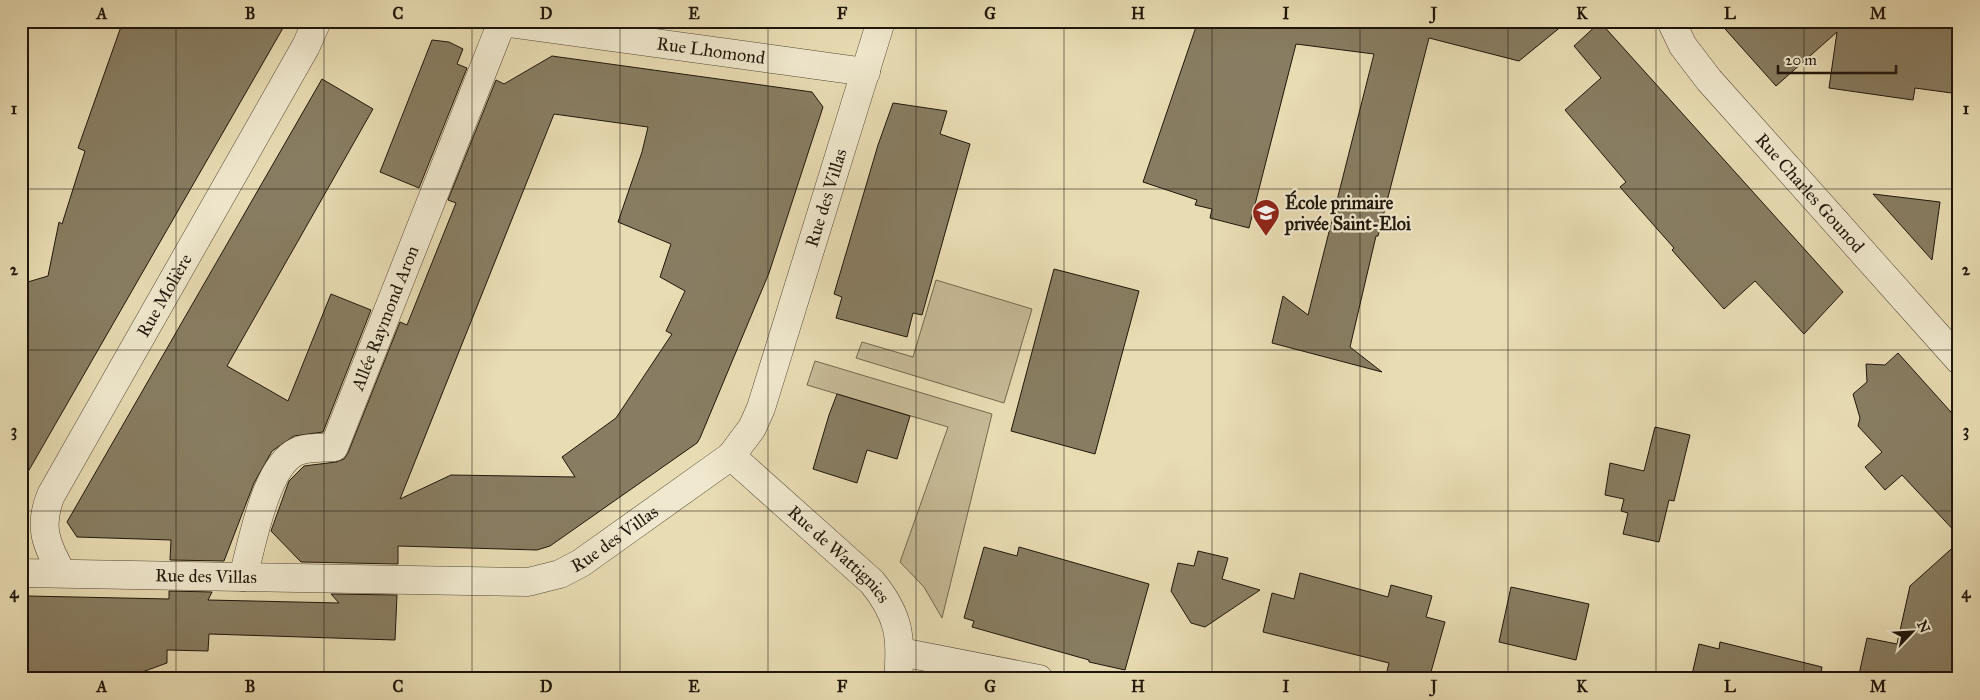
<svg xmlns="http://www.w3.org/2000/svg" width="1980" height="700" font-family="'IM FELL Great Primer',serif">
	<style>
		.green { fill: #c6ba96; stroke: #726850 }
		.building { fill: #887d62; stroke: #1f160b; fill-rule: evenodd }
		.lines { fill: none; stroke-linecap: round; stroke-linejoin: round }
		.street-casing { stroke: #514835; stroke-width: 29 }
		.street { stroke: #f0e8ce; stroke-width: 28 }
		.grid { fill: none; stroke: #1f160b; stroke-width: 1; stroke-opacity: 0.55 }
		.labels { text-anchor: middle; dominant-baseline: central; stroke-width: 4.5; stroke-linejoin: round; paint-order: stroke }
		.street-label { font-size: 18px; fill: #1f160b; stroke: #f0e8ce }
		.poi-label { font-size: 18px; font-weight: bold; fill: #1f160b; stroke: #f0e8ce; text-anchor: start }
		.neatline { fill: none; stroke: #1f160b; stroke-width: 2 }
		.grid-label { font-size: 16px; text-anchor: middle; font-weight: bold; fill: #1f160b }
	</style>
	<rect width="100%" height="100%" fill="#e8dcb3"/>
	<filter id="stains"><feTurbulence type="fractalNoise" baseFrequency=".004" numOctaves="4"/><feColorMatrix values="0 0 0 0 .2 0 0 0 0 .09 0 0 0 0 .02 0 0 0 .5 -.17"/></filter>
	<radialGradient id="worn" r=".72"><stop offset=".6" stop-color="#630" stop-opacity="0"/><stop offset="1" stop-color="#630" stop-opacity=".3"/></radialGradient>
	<!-- green -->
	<path class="green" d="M 936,280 L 1032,309 L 1004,403 L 856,358 L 862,342 L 913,357 Z
		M 815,361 L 992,414 L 942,618 L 924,587 L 900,562 L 948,427 L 807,385 Z"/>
	<!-- building -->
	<path class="building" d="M 123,21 L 287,21 L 21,484 L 21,284 L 48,276 L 59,222 L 62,224 L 85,151 L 78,148 Z
		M 1198,21 L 1568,21 L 1519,61 L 1429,38 L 1378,236 L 1376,236 L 1350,347 L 1382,372 L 1272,343 L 1283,296 L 1308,315 L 1374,54 L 1296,44 L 1249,228 L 1210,218 L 1212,209 L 1195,205 L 1197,200 L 1143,182 Z
		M 1718,21 L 1959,21 L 1959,94 L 1915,88 L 1913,100 L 1829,88 L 1837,32 L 1776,86 Z
		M 1600,22 L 1843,292 L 1804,334 L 1755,281 L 1724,309 L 1672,250 L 1674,248 L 1620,187 L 1626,182 L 1565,110 L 1601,78 L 1574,46 Z
		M 432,40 L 449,42 L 463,49 L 457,64 L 467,68 L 419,188 L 380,172 Z
		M 552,56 L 812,92 L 823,107 L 769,273 L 700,438 L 697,443 L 550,546 L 537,550 L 398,546 L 398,564 L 301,562 L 271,531 L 289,481 L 304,466 L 336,462 L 344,459 L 348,453 L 400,322 L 407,325 L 456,203 L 448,200 L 496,80 L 504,84 ZM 554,114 L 648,127 L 642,152 L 618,222 L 671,244 L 660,277 L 685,291 L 666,331 L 672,334 L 616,418 L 562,457 L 575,477 L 451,475 L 400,499 Z
		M 322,79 L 373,109 L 227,366 L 288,401 L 331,294 L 371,310 L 323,432 L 294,436 L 272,451 L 254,483 L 224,561 L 170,560 L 171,540 L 77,537 L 67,522 Z
		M 893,103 L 947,111 L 940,134 L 970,144 L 922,315 L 913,313 L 907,337 L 836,318 L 842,297 L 834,294 L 878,145 Z
		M 1873,194 L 1940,202 L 1932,260 Z
		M 1054,269 L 1139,291 L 1095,454 L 1011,431 Z
		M 1898,353 L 1959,421 L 1959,536 L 1902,475 L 1885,490 L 1865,467 L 1882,452 L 1858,426 L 1860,418 L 1853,394 L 1867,382 L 1866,364 L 1885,365 Z
		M 837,394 L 910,416 L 897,459 L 867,450 L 857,483 L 813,469 L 829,415 Z
		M 1655,427 L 1690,435 L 1674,501 L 1669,500 L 1659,542 L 1623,534 L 1628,513 L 1621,511 L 1624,499 L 1605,495 L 1610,463 L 1644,471 Z
		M 1959,542 L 1959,679 L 1858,679 L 1867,638 L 1897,644 L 1910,586 Z
		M 984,547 L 1017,556 L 1019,547 L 1149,584 L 1125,670 L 1089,662 L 1089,660 L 972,627 L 974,621 L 964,618 Z
		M 1198,551 L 1228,558 L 1222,579 L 1260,590 L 1205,627 L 1191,623 L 1171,591 L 1178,563 L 1194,566 Z
		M 1300,573 L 1388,597 L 1391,585 L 1432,596 L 1426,617 L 1445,622 L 1429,679 L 1385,679 L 1389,663 L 1263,632 L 1272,593 L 1294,599 Z
		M 1511,587 L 1589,604 L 1576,660 L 1499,642 Z
		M 169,591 L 212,592 L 208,600 L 339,603 L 331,594 L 397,595 L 395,640 L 209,634 L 208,651 L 167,650 L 167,663 L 123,679 L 21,679 L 21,607 L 28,596 L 169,599 Z
		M 1720,642 L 1822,667 L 1820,679 L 1691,679 L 1699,644 L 1719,649 Z"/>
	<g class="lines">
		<defs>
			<g id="street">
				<path id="s1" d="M 495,21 L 866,72"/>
				<path id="s2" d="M 1671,21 L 1683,46 L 1709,80 L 1959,360"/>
				<path id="s3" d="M 731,456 L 872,582 C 899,615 902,637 898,679"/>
				<path id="s4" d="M 21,573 L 528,582 L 560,574 L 581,563 L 731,456 L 752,428 L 761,408 L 881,21"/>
				<path id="s5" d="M 62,573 C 46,545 38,526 51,495 L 306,46 L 317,21"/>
				<path id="s6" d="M 243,577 C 252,545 265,467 296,452 C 306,447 323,448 334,447 L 502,22"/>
				<path d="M 901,652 L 1039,679"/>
			</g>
		</defs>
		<!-- street casing -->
		<use href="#street" class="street-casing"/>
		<!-- street -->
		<use href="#street" class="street"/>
	</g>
	<!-- grid -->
	<path class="grid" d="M 176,21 L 176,679M 324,21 L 324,679M 472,21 L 472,679M 620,21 L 620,679M 768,21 L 768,679M 916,21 L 916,679M 1064,21 L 1064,679M 1212,21 L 1212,679M 1360,21 L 1360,679M 1508,21 L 1508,679M 1656,21 L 1656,679M 1804,21 L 1804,679M 21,189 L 1959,189M 21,350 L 1959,350M 21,511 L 1959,511"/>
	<!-- icons -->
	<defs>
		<symbol id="school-pin" viewBox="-11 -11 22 30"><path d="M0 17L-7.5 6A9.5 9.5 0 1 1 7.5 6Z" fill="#8f2418" stroke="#f0e8ce"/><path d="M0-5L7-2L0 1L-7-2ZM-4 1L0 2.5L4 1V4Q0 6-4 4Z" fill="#fff"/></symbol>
	</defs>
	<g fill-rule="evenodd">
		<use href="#school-pin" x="1250" y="197" width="32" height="43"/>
	</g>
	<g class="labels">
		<!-- street labels -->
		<g class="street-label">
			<text stroke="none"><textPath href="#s1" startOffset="218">Rue Lhomond</textPath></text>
			<text stroke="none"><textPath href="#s2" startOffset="222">Rue Charles Gounod</textPath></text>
			<text stroke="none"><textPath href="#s4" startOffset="1025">Rue des Villas</textPath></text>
			<text stroke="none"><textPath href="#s5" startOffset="312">Rue Molière</textPath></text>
			<text stroke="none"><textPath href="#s6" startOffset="316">Allée Raymond Aron</textPath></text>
			<text stroke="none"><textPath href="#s4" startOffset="605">Rue des Villas</textPath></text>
			<text stroke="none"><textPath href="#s3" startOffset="146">Rue de Wattignies</textPath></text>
			<text stroke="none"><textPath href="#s4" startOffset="185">Rue des Villas</textPath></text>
		</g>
		<!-- poi labels -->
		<g class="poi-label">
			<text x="1285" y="203">École primaire<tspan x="1285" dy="21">privée Saint-Eloi</tspan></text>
		</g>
	</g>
	<!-- margin -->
	<rect width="1980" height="700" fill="none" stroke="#e8dcb3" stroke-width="55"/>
	<!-- north arrow -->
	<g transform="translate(1912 632) rotate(65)" stroke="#f0e8ce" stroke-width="4" paint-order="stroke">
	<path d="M0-4L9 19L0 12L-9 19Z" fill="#1f160b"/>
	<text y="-8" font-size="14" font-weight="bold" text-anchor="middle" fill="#1f160b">N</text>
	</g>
	<!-- scale -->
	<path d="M1778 65v8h118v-8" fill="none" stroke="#1f160b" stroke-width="2.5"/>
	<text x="1785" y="65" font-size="15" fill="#1f160b" stroke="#f0e8ce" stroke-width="4" paint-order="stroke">20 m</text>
	<rect x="28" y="28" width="1924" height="644" class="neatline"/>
	<g class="grid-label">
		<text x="102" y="19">A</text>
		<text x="250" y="19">B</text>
		<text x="398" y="19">C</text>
		<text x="546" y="19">D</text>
		<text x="694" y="19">E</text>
		<text x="842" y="19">F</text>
		<text x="990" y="19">G</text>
		<text x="1138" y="19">H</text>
		<text x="1286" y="19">I</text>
		<text x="1434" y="19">J</text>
		<text x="1582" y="19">K</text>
		<text x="1730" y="19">L</text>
		<text x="1878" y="19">M</text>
		<text x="14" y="114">1</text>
		<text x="1966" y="114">1</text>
		<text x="14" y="275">2</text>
		<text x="1966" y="275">2</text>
		<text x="14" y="436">3</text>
		<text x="1966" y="436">3</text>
		<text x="14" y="598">4</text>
		<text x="1966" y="598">4</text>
		<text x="102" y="692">A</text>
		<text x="250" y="692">B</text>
		<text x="398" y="692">C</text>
		<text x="546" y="692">D</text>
		<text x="694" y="692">E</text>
		<text x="842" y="692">F</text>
		<text x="990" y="692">G</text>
		<text x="1138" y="692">H</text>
		<text x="1286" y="692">I</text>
		<text x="1434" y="692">J</text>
		<text x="1582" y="692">K</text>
		<text x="1730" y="692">L</text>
		<text x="1878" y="692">M</text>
	</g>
	<rect width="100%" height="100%" filter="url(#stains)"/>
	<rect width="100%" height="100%" fill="url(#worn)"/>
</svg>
